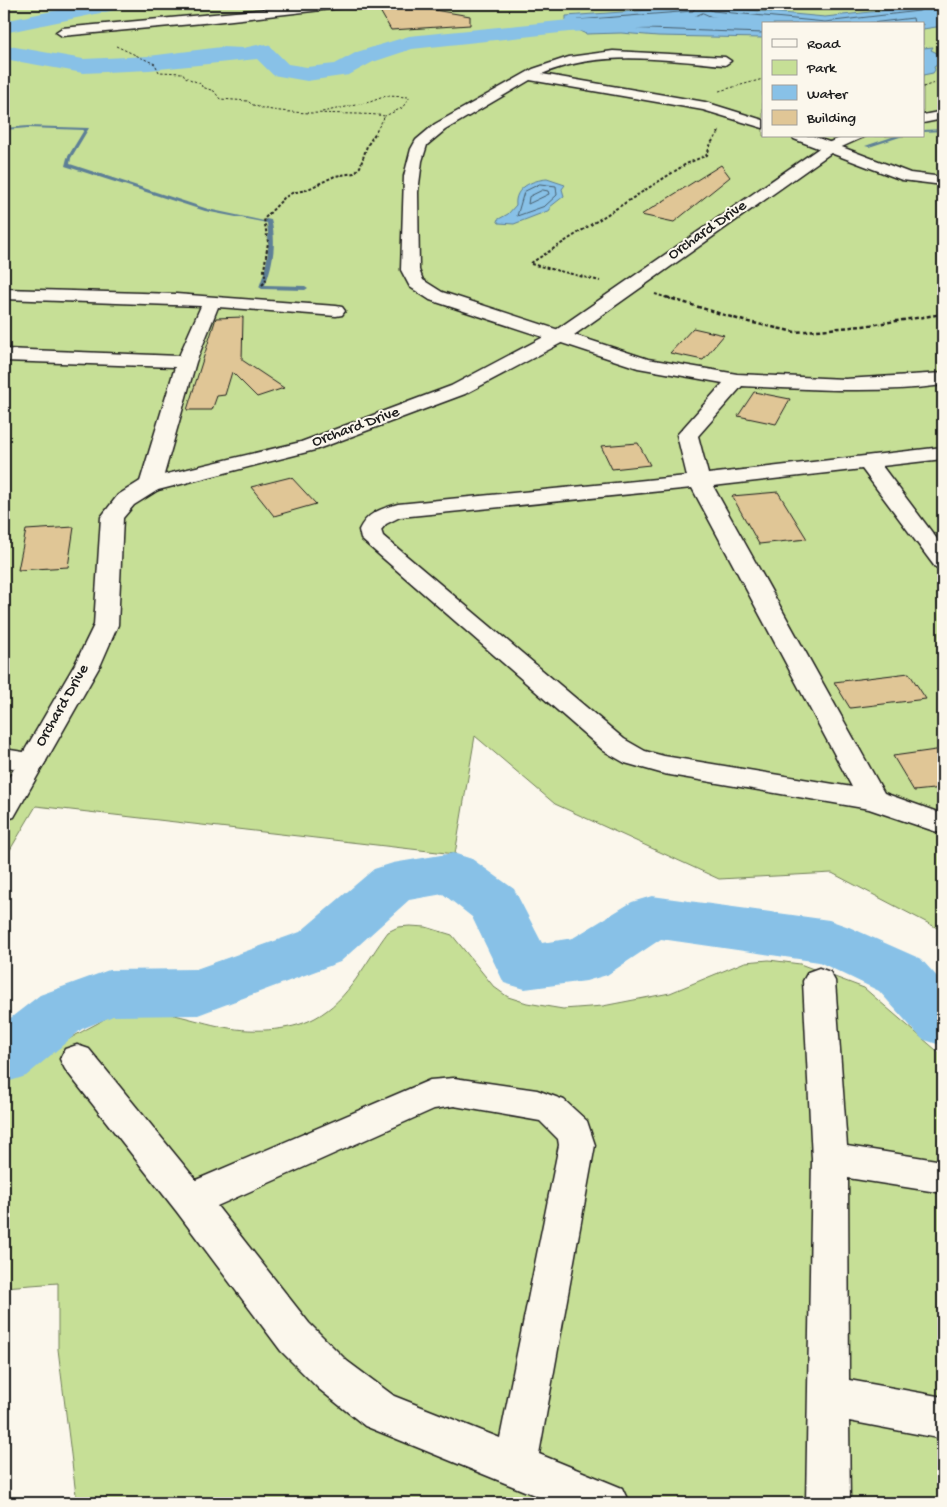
<svg xmlns="http://www.w3.org/2000/svg" width="947" height="1507" viewBox="0 0 947 1507" font-family="'Gochi Hand',sans-serif">
  <rect width="100%" height="100%" fill="#fbf7ec"/>
  <filter id="ink" filterUnits="userSpaceOnUse"><feTurbulence type="fractalNoise" baseFrequency=".02" numOctaves="2"/><feDisplacementMap in="SourceGraphic" scale="10" xChannelSelector="R" yChannelSelector="G"/><feConvolveMatrix kernelMatrix="1 2 1 2 8 2 1 2 1" color-interpolation-filters="sRGB"/></filter>
  <g filter="url(#ink)">
    <!-- green -->
    <g fill="#c6df96" stroke="#717e59" fill-rule="evenodd">
      <path d="M 4,4 L 943,4 L 943,931 L 832,873 L 719,879 L 555,804 L 475,736 L 455,854 L 36,806 L 4,860 ZM 763,24 L 923,24 L 923,136 L 763,136 Z"/>
      <path d="M 410,926 L 426,927 L 452,935 L 494,987 L 508,997 L 527,1003 L 563,1009 L 603,1006 L 670,993 L 745,962 L 769,960 L 800,964 L 864,988 L 943,1056 L 943,1503 L 77,1503 L 58,1349 L 58,1283 L 4,1287 L 4,1086 C 32,1061 65,1040 98,1023 C 104,1019 112,1014 118,1013 C 153,1005 186,1019 219,1026 C 248,1033 289,1032 315,1018 C 349,1000 366,961 388,932 L 398,927 Z"/>
    </g>
    <!-- water -->
    <g fill="#88c1e7" stroke="#5d7f96">
      <polygon points="943,4 943,26 923,29 923,24 763,24 763,38 658,36 621,33 586,34 569,26 566,22 566,16 706,6 825,17"/>
      <polygon points="933,47 931,50 943,56 943,61 934,67 935,70 933,73 923,75 923,48"/>
      <path d="M 547,179 L 565,185 L 562,189 L 564,196 L 550,207 L 550,210 L 514,224 L 499,223 L 497,220 L 508,214 L 516,205 C 514,188 532,180 547,179 Z"/>
    </g>
    <g fill="none" stroke-linecap="round" stroke-linejoin="round">
      <!-- shore -->
      <g stroke="#475e6d" stroke-width="1">
        <polyline points="698,4 693,11 577,20 574,23 587,29 621,28 763,33"/>
        <polyline points="708,4 709,9 713,11 825,22 919,11 923,9 924,4"/>
        <polygon points="703,13 712,17 751,21 753,24 750,26 651,23 653,19 693,17"/>
        <polyline points="863,24 913,18 914,24"/>
        <polygon points="540,184 556,186 557,195 545,206 517,216 524,192"/>
        <polygon points="543,190 548,191 549,194 528,204 529,197"/>
      </g>
      <!-- stream -->
      <g fill="#5d7f96" fill-rule="evenodd">
        <path d="M 28,126 L 89,128 L 71,158 L 70,164 L 208,209 L 264,221 L 266,219 L 271,220 C 277,241 273,265 265,285 L 305,286 L 308,288 L 305,290 L 262,289 L 259,287 C 268,265 270,245 267,223 L 205,211 L 65,166 L 67,158 L 84,130 L 28,128 L 4,130 L 4,128 Z"/>
        <polygon points="943,129 943,131 923,132 923,130"/>
        <polygon points="895,136 903,136 869,147 865,146"/>
      </g>
      <!-- river -->
      <g fill="#88c1e7" fill-rule="evenodd">
        <polygon points="86,4 125,4 122,8 115,10 4,33 4,21"/>
        <polygon points="687,15 763,19 771,20 773,24 763,24 763,31 687,27 569,32 412,49 373,62 349,75 307,81 273,75 257,59 149,70 83,73 4,59 4,45 83,59 149,56 221,47 243,48 262,44 270,46 288,64 307,67 335,64 357,52 409,36 569,20"/>
        <polygon points="453,853 472,859 514,889 542,943 573,938 632,902 652,896 829,920 849,927 921,959 943,983 943,1046 922,1039 879,991 819,962 661,939 607,975 586,981 525,989 504,983 472,917 443,894 409,900 340,962 198,1015 113,1016 82,1029 26,1076 4,1083 4,1023 40,995 109,970 196,969 300,932 374,869 393,863"/>
      </g>
    </g>
    <!-- building -->
    <g fill="#e0c696" stroke="#1c1c1c">
      <polygon points="376,4 398,4 470,16 470,25 391,30"/>
      <polygon points="721,165 730,177 674,222 641,215"/>
      <polygon points="243,317 242,360 284,388 257,397 232,372 225,395 217,396 212,410 187,410 216,318"/>
      <polygon points="693,328 724,335 703,360 670,353"/>
      <polygon points="754,392 790,399 776,424 738,416"/>
      <polygon points="638,443 650,465 612,469 601,446"/>
      <polygon points="291,477 316,504 274,516 251,487"/>
      <polygon points="778,492 807,539 759,544 732,496"/>
      <polygon points="74,527 68,567 18,570 26,530"/>
      <polygon points="909,673 926,699 850,708 834,682"/>
      <polygon points="943,749 943,788 914,791 893,756"/>
    </g>
    <g fill="none" stroke-linecap="round" stroke-linejoin="round">
      <!-- street casing -->
      <g stroke="#1c1c1c" stroke-width="3">
        <g id="street">
          <polygon points="320,4 354,4 348,7 214,22 62,36 56,32 62,28"/>
          <path d="M 613,51 L 725,57 L 731,61 L 725,65 C 664,60 600,49 542,74 L 705,102 L 763,120 L 763,128 L 703,110 L 530,80 L 445,130 L 427,145 L 422,161 L 418,192 L 419,270 L 423,280 L 442,292 L 648,359 L 737,374 L 845,379 L 943,373 L 943,385 C 876,394 809,389 742,386 L 698,436 L 708,474 L 943,447 L 943,459 L 882,466 L 943,547 L 943,569 L 935,567 L 862,469 L 713,486 L 884,793 L 943,814 L 943,834 L 869,809 L 664,774 L 625,763 L 604,751 L 361,539 L 359,530 C 367,513 380,509 398,504 L 687,476 L 677,435 L 723,383 L 638,368 L 430,300 L 410,287 L 401,270 L 404,176 L 411,149 L 416,140 L 435,124 L 533,69 L 569,57 ZM 692,488 L 852,787 L 664,756 L 645,751 L 624,739 L 383,536 L 381,530 L 386,524 L 400,517 Z"/>
          <polygon points="792,136 813,136 910,173 943,177 943,185 902,180 794,139"/>
          <polygon points="4,289 176,294 336,306 342,307 345,311 342,315 336,316 218,307 196,362 161,485 158,490 150,492 142,490 139,485 175,367 4,361 4,349 179,356 201,306 4,299"/>
          <polygon points="4,749 42,755 46,761 42,767 32,770 4,767"/>
          <polygon points="819,968 830,972 835,981 847,1146 943,1161 943,1193 848,1178 849,1380 943,1397 943,1439 849,1421 850,1503 806,1503 812,1159 803,981 808,972"/>
          <path d="M 77,1045 L 89,1049 L 196,1180 L 430,1080 L 454,1078 L 537,1090 L 564,1100 L 587,1121 L 595,1145 L 539,1454 L 622,1488 L 629,1503 L 554,1503 L 365,1426 L 319,1389 L 281,1351 L 177,1212 L 65,1069 L 60,1059 L 65,1049 ZM 454,1106 L 540,1121 L 558,1139 L 559,1145 L 500,1438 L 394,1396 L 347,1361 L 309,1323 L 217,1206 L 434,1109 Z"/>
        </g>
      </g>
      <!-- secondary casing -->
      <g stroke="#1c1c1c" stroke-width="3">
        <g id="secondary">
          <polygon points="943,111 943,119 923,123 923,115"/>
          <polygon points="845,136 866,136 835,150 567,340 465,394 315,450 158,490 134,505 123,518 118,625 101,664 18,810 14,817 4,820 4,786 75,664 94,625 101,517 118,495 142,480 301,442 451,386 553,332 825,144"/>
        </g>
      </g>
      <!-- path-far2 -->
      <g stroke="#1c1c1c" stroke-width="1" stroke-dasharray="2.5 2" stroke-linecap="butt">
        <path d="M 116,46 L 155,64 L 159,72 L 183,73 L 185,77 L 201,84 L 202,87 L 214,91 L 220,99 L 248,101 C 261,118 359,111 385,116 L 375,133"/>
        <polyline points="923,87 943,80"/>
        <polyline points="719,91 763,79"/>
        <polyline points="322,112 370,102 386,96 410,97 402,108 385,116"/>
        <polyline points="718,133 720,130"/>
      </g>
      <!-- path-far1 -->
      <g stroke="#1c1c1c" stroke-width="2" stroke-dasharray="3 2" stroke-linecap="butt">
        <polyline points="531,263 686,164 707,155 711,143 719,132"/>
        <polyline points="531,264 600,281"/>
        <polyline points="262,285 266,281 264,270 268,242 264,219 284,198 292,193 306,190 335,176 354,173 360,167 367,146 376,132"/>
        <polyline points="655,294 671,299"/>
      </g>
      <!-- path -->
      <polyline stroke="#1c1c1c" stroke-width="2.5" stroke-dasharray="4 2.5" stroke-linecap="butt" points="666,297 744,321 795,332 863,326 943,314"/>
      <!-- street -->
      <use href="#street" fill="#fbf7ec" fill-rule="evenodd"/>
      <!-- secondary -->
      <use href="#secondary" fill="#fbf7ec" fill-rule="evenodd"/>
    </g>
  </g>
  <g text-anchor="middle" dominant-baseline="central" stroke-width="4" stroke-linejoin="round" paint-order="stroke">
    <!-- far-street labels -->
    <g font-size="16" fill="#1c1c1c" stroke="#fbf7ec">
      <text transform="translate(708 231) rotate(-35)">Orchard Drive</text>
      <text transform="translate(356 428) rotate(-20)">Orchard Drive</text>
      <text transform="translate(63 706) rotate(-60)">Orchard Drive</text>
    </g>
  </g>
  <!-- margin -->
  <rect width="947" height="1507" fill="none" stroke="#fbf7ec" stroke-width="20"/>
  <rect x="10" y="10" width="927" height="1487" fill="none" stroke="#1c1c1c" stroke-width="2" filter="url(#ink)"/>
  <!-- legend -->
  <rect x="762" y="22" width="162" height="115" fill="#fbf7ec" stroke="#a29f99"/>
  <rect x="772" y="39" width="25" height="8" fill="#fbf7ec" stroke="#a29f99"/>
  <text x="807" y="48" font-size="15" fill="#1c1c1c">Road</text>
  <rect x="772" y="60" width="25" height="15" fill="#c6df96" stroke="#a29f99"/>
  <text x="807" y="72" font-size="15" fill="#1c1c1c">Park</text>
  <rect x="772" y="85" width="25" height="15" fill="#88c1e7" stroke="#a29f99"/>
  <text x="807" y="98" font-size="15" fill="#1c1c1c">Water</text>
  <rect x="772" y="110" width="25" height="15" fill="#e0c696" stroke="#a29f99"/>
  <text x="807" y="122" font-size="15" fill="#1c1c1c">Building</text>
</svg>
